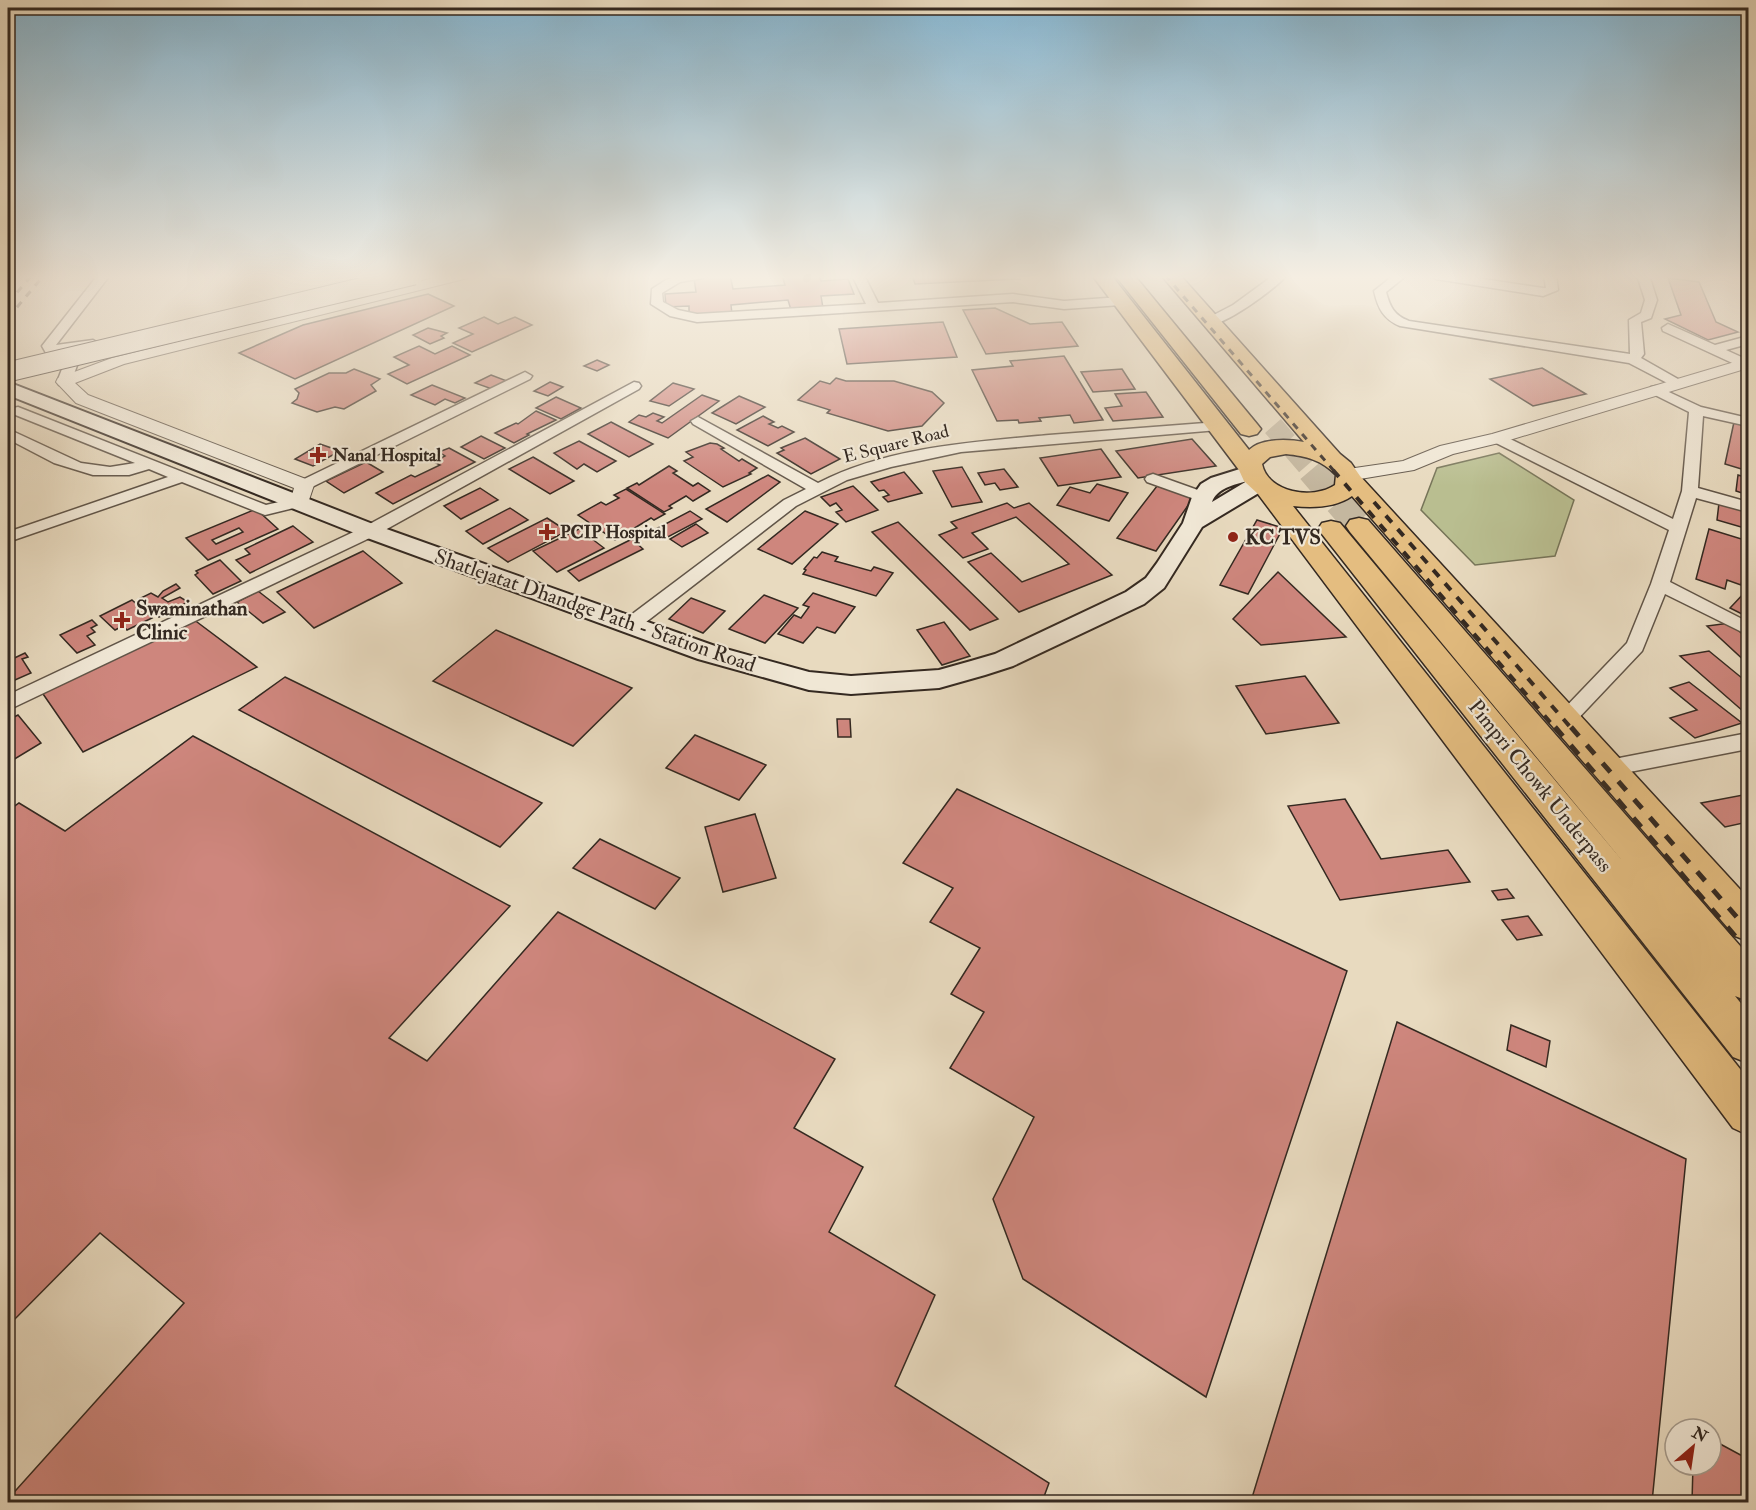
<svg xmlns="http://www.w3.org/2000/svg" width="1756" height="1510" viewBox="0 0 1756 1510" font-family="'IM FELL Double Pica',serif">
  <rect width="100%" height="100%" fill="#e8dabf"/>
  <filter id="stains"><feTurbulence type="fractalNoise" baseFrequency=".00333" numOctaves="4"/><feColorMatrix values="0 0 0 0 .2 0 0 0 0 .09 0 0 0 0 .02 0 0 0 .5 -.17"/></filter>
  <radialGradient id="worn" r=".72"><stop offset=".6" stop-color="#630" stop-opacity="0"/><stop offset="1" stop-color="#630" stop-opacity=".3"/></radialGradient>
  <!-- green -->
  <polygon fill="#b9be90" stroke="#767458" stroke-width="1.5" points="1499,453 1574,500 1555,556 1475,565 1421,510 1437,468"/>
  <!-- building -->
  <g fill="#ce867d" stroke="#342921" stroke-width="1.5" fill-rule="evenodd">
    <polygon points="730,275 733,289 785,285 782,275 819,275 821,281 848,279 854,294 821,296 823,308 791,310 788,300 731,305 732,314 689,316 689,306 666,307 665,294 696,292 694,278"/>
    <polygon points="912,275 1018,275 1020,279 915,284"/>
    <polygon points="1668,278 1699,282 1716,322 1738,332 1708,340 1665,319 1681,315"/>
    <polygon points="428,294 454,306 295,379 239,353 303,325"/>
    <polygon points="995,308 1030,324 1062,322 1078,346 986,354 963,310"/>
    <polygon points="484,317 498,324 515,317 532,325 472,352 453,343 473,334 459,328"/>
    <polygon points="943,322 957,357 847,364 839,329"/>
    <polygon points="428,328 447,333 441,336 444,338 430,344 413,335"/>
    <polygon points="419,346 435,354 452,346 470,355 407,384 388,374 409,365 394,357"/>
    <polygon points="1064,356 1103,420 1074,423 1070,415 1039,418 1041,421 1019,423 1018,420 997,421 972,370 1013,366 1010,361"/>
    <polygon points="597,360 609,365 597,371 584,366"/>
    <polygon points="1542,368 1586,394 1533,406 1490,379"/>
    <polygon points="354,369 380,379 371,385 376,391 344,409 335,407 317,412 292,403 297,399 299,393 295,389 329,373 346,373"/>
    <polygon points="1122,369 1135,389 1093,392 1081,372"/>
    <polygon points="491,375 507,381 492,389 475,383"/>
    <polygon points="836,378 846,381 894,381 932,392 944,403 922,426 888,431 827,413 830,410 798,400 820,381 830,384"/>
    <polygon points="550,382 563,387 548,396 534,391"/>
    <polygon points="673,383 694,389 669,406 650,401"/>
    <polygon points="432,385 465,398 455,403 445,399 435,405 411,395"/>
    <polygon points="1146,392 1163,417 1113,421 1105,408 1122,406 1115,394"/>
    <polygon points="702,395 719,401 668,438 629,422 639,415 646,417 653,413 664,417 657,421 662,423"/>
    <polygon points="739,396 765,407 736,424 712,413"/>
    <polygon points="556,397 581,408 561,419 536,408"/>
    <polygon points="536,411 556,420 527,434 529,435 514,443 495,433 516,423 518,424"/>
    <polygon points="763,416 774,422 769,424 778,428 782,426 794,432 768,446 737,430"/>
    <polygon points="611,422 653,444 629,457 588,434"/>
    <polygon points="1734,422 1748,425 1748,471 1725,464"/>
    <polygon points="481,436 505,448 484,459 461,447"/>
    <polygon points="805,438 840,459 811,474 777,453 784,450 781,448"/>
    <polygon points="1192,439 1216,466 1138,478 1116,451"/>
    <polygon points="579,441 616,461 597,472 584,464 577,469 554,453"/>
    <polygon points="710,443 717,444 724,448 721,449 739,461 742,459 757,468 749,473 751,474 723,487 684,461 693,457 686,452"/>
    <polygon points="320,444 340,451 313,466 295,459"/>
    <polygon points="449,448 475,462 393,504 376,493 411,475 415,477 440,465 434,462 445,456 439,452"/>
    <polygon points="1101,449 1121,477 1058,486 1040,458"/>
    <polygon points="533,457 574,481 550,494 509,469"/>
    <polygon points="366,462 383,472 344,493 326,481"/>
    <polygon points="669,466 677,471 673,473 693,486 698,483 710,491 693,501 686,496 669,506 672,508 664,512 627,488 637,483 639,485"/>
    <polygon points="962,467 982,502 952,507 933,471"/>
    <polygon points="1004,469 1018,487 1000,490 995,483 985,485 978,473"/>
    <polygon points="904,472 922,493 888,502 883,497 889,495 884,490 879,491 871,482"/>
    <polygon points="768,475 780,482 727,522 706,509"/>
    <polygon points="1738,475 1748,478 1748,495 1736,491"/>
    <polygon points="1097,484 1128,493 1109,521 1057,505 1070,487 1090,493"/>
    <polygon points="853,486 878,510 846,522 836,512 842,510 836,503 830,506 821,497"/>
    <polygon points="1157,486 1194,497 1156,551 1117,538"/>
    <polygon points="480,488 498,500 461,519 444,506"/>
    <polygon points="626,489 665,514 654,520 651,518 615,540 578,515 601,502 606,505 619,498 614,495"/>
    <polygon points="1007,503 1014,508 1029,503 1112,575 1019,612 968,562 991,553 1022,582 1069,564 1016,517 972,533 988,549 963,558 939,535 957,528 951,522"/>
    <polygon points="1719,503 1748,512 1748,529 1717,520"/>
    <polygon points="510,508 528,520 483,544 466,531"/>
    <path d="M 256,509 L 278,529 L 208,560 L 186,538 ZM 239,528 L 243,532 L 216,544 L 212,540 Z"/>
    <polygon points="690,511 702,519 664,539 652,531"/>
    <polygon points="805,511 838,524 792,564 758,549"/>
    <polygon points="547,518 567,531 508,562 488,548"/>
    <polygon points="1257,520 1283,528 1248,594 1220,585"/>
    <polygon points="898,522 998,619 970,630 872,532"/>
    <polygon points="696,524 708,533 682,547 670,539"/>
    <polygon points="293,526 313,542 250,573 236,560 250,554 245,549"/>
    <polygon points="579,529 604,548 557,572 533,551"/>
    <polygon points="1709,529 1748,541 1748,578 1743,576 1741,585 1727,580 1725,589 1696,579"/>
    <polygon points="632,539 643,549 579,581 568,571"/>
    <polygon points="363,551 402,583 314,628 277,592"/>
    <polygon points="822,552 838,557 835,561 871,571 874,567 893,573 876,596 803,574 806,570 804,569 814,557 817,558"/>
    <polygon points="220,560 241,581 213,594 195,575 198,573 196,571"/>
    <polygon points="1278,572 1346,637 1261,645 1233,619"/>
    <polygon points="176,584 180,588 162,598 168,602 180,597 188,602 159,617 139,599 151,593 158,597 163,591"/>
    <polygon points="1748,589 1748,617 1730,608"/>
    <polygon points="258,591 285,612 263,623 237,602"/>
    <polygon points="813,593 855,607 835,633 817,627 803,643 778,634 794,615 801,618 809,607 803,605"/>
    <polygon points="764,595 798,608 765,643 729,629"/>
    <polygon points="691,598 725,611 703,633 669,619"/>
    <polygon points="132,600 152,618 127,630 123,626 115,630 100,616"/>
    <polygon points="193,619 257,667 83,752 41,691"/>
    <polygon points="92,620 97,625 91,628 95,632 87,636 95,645 77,653 60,635"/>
    <polygon points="944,622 970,656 942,665 917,630"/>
    <polygon points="1730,623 1748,639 1748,664 1707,626"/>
    <polygon points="496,630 632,688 573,746 433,681"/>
    <polygon points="1709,651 1748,683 1748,711 1744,712 1680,656"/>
    <polygon points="25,653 28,657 22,659 31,673 8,683 8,661"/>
    <polygon points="1305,676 1339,723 1266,734 1236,686"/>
    <polygon points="285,677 542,803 500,847 239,710"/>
    <polygon points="1689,682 1742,723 1695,738 1670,718 1697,710 1670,688"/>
    <polygon points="18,715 41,743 8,763 8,720"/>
    <polygon points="837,719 850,719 851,737 838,737"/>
    <polygon points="695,735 766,765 739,800 666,768"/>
    <polygon points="193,736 510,906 389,1038 427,1061 558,912 835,1059 794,1128 863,1167 829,1232 935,1295 895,1386 1049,1483 1042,1502 8,1502 8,1499 184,1303 100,1233 8,1326 8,811 19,803 65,831"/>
    <polygon points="957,789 1347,971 1206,1397 1023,1279 993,1199 1034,1117 950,1068 984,1012 951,994 980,948 930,922 953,888 903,863"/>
    <polygon points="1743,795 1748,800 1748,822 1725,827 1701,803"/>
    <polygon points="1345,799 1381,859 1448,850 1470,882 1340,900 1288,806"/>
    <polygon points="755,814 776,878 723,892 705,827"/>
    <polygon points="600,839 680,878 655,909 573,868"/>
    <polygon points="1507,889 1514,898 1498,900 1492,891"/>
    <polygon points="1528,916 1542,935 1517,940 1502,920"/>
    <polygon points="1397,1022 1686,1159 1652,1502 1251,1501"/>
    <polygon points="1511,1025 1550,1041 1546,1067 1507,1050"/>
    <polygon points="1711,1439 1748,1459 1748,1502 1692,1502 1693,1465 1711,1465"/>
  </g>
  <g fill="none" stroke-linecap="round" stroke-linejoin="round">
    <!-- trunk-tunnel-far1 -->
    <polyline stroke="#c4b79f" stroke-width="21" stroke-dasharray="21 10" stroke-linecap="butt" points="1273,426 1312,471"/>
    <!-- trunk-tunnel -->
    <polyline stroke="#c4b79f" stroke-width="28" stroke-dasharray="28 14" stroke-linecap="butt" points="1311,470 1359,526"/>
    <!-- minor casing -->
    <g stroke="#615548" stroke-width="3">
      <g id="minor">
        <polygon points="98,275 110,275 56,345 93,340 100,344 98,347 83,349 71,382 69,385 59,385 57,382 69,351 46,353 42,346"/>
        <polygon points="680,275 705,275 703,278 680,282 662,293 663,302 678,310 697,314 866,304 852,275 864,275 878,303 1013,294 1064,301 1121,297 1127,301 1121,305 1064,309 1013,302 697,322 670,316 651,304 652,289 666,280"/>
        <path d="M 1274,275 L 1287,275 C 1276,288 1223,328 1206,325 L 1205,322 L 1206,319 L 1233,305 Z"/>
        <path d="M 1394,275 L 1407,275 L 1386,292 C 1390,307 1394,315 1409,321 L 1630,354 L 1629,320 L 1641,313 L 1645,300 L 1637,275 L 1649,275 L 1657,300 L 1651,318 L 1641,322 L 1644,354 L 1641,358 L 1685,383 L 1683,386 L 1673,386 L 1629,363 L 1400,326 C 1383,319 1378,308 1374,291 Z"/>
        <polygon points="1430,275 1457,275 1543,288 1546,288 1544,275 1556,275 1558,290 1543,296 1436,279"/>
        <polygon points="1668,324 1715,345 1748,336 1748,344 1726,350 1748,360 1748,367 1741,367 1663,331 1662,328"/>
        <polygon points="525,372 532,376 530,379 310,488 298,488 296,485 298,482"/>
        <polygon points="634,382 639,383 641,386 639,389 376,535 8,710 8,695 364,527"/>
        <polygon points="1656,386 1701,407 1748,418 1748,426 1703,416 1698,488 1748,502 1748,512 1696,498 1670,582 1748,622 1748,635 1665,594 1642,651 1572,725 1565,727 1558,725 1555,720 1558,715 1627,643 1651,584 1669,530 1492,441 1490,438 1497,434 1502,435 1673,519 1682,491 1689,412 1651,393 1649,390 1651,387"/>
        <polygon points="18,407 266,505 300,497 308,502 306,505 265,515 182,482 8,542 8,532 168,477 149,469 129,475 93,475 54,463 8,439 8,429 81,463 110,467 135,463 13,414 11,411 13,408"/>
        <path d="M 698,417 L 818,483 C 888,447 972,442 1049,435 C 1106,431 1162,426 1218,422 L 1225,426 L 1218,430 L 961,452 L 891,467 L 847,480 L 796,506 L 637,629 L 630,631 L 623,629 L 621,625 L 623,621 L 784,500 L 806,489 L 693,424 L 691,421 Z"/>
        <polygon points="1153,474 1209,494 1211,497 1203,502 1147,482 1145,479 1147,476"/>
        <polygon points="1748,733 1748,749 1609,776 1601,774 1598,768 1601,762 1609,760"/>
      </g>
    </g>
    <!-- tertiary casing -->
    <g stroke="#615548" stroke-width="2">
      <g id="tertiary">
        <polygon points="446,275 470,275 468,278 124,364 75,383 88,395 311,481 314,485 307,506 293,506 290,502 294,488 76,403 56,382 58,378 112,358"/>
        <polygon points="1748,358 1748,368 1503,442 1453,454 1414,470 1348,481 1341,479 1338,475 1341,471 1348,469 1403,461 1440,446 1492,434"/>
      </g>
    </g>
    <!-- secondary casing -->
    <g stroke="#342921" stroke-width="4">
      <path id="secondary" d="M 8,382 L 378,526 L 715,646 L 809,672 L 851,676 L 939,670 L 971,661 L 995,654 L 1126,592 L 1146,578 L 1157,563 L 1183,523 L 1192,497 L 1201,484 L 1211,478 L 1243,468 L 1251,467 L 1259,468 L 1262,473 L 1259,477 L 1267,478 L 1270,483 L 1267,488 L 1202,527 L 1164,588 L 1144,604 L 1013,666 L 985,675 L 939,688 L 851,694 L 809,690 L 698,659 L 362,536 L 8,395 ZM 1247,481 L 1212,502 C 1217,488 1234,485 1247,481 Z"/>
    </g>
    <!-- primary casing -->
    <g stroke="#342921" stroke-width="3">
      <path id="primary" d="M 1092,275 L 1111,275 L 1249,450 C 1261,438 1288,439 1304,442 L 1161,275 L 1180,275 L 1340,454 L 1351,463 L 1360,476 L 1748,898 L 1748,941 L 1735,936 L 1352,496 C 1335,508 1312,508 1293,506 L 1748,1079 L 1748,1135 L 1733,1128 L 1258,494 L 1244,481 L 1239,470 ZM 1286,454 C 1306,456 1322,460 1336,475 L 1335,485 C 1313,500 1268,493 1262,464 L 1270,457 Z"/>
    </g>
    <!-- trunk casing -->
    <g stroke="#342921" stroke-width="3">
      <g id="trunk">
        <polygon points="1115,275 1134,275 1257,424 1261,429 1257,434 1249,436 1241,434"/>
        <polygon points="1359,518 1368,520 1748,955 1748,1001 1735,996 1748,1012 1748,1063 1733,1057 1318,529 1322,523 1331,521 1340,523 1625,864 1350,532 1346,526 1350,520"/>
      </g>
    </g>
    <!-- minor -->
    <use href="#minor" fill="#f0e7d5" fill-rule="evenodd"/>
    <!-- tertiary -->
    <use href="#tertiary" fill="#f0e7d5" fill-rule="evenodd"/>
    <!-- secondary -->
    <use href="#secondary" fill="#f0e7d5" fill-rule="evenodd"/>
    <!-- primary -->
    <use href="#primary" fill="#e4bd80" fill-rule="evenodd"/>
    <!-- trunk -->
    <use href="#trunk" fill="#e4bd80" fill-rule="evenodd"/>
    <!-- rail-far2 -->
    <g stroke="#342921" stroke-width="3" stroke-dasharray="7 7" stroke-linecap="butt">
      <polyline points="1165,275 1334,471"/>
      <polyline points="8,303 32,275"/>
      <polyline points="8,318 44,275"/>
    </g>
    <!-- rail-far1 -->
    <g stroke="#342921" stroke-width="4" stroke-dasharray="9 9" stroke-linecap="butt">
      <polyline points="1333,470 1556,729"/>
      <polyline points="1374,502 1572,729"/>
    </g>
    <!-- rail -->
    <g stroke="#342921" stroke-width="5" stroke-dasharray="12 12" stroke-linecap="butt">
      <polyline points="1555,727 1748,951"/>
      <polyline points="1571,727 1748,930"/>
    </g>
    <!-- secondary-bridge casing -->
    <g stroke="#342921" stroke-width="21" stroke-linecap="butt">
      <polyline id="secondary-bridge" points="8,372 414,275"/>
    </g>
    <!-- secondary-bridge -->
    <use href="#secondary-bridge" stroke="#f0e7d5" stroke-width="19"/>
  </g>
  <!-- sky -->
  <linearGradient id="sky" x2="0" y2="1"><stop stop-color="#87b7d2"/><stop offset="0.57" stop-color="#f5eee2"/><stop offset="1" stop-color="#f5eee2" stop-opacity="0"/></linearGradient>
  <rect width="1756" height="486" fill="url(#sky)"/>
  <!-- markers -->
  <g fill="#8f2418" stroke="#f0e7d5" stroke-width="2">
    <path d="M315 446h6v6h6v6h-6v6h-6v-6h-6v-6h6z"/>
    <path d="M544 523h6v6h6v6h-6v6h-6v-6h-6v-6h6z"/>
    <circle cx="1233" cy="537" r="6"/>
    <path d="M119 611h6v6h6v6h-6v6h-6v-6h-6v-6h6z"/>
  </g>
  <g text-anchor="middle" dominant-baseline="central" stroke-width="4.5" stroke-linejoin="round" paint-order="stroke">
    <!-- far-street labels -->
    <g font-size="18" fill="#342921" stroke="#f0e7d5">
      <text transform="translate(896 444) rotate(-14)">E Square Road</text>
    </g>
    <!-- far-poi labels -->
    <g font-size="18" font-weight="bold" fill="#342921" stroke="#f0e7d5" text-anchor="start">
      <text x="332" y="455">Nanal Hospital</text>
      <text x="560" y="532">PCIP Hospital</text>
    </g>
    <!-- poi labels -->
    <g font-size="21" font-weight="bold" fill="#342921" stroke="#f0e7d5" text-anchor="start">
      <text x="1245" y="537">KC TVS</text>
      <text x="136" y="608">Swaminathan<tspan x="136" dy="24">Clinic</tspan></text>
    </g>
    <!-- street labels -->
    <g font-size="21" fill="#342921" stroke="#f0e7d5">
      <text transform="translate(595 611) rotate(19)">Shatlejatat Dhandge Path - Station Road</text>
      <text transform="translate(1540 786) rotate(51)">Pimpri Chowk Underpass</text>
    </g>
  </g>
  <!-- margin -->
  <rect width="1756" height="1510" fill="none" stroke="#e8dabf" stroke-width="30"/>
  <rect x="9" y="9" width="1738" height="1492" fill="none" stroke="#342921" stroke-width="3"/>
  <rect x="15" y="15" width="1726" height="1480" fill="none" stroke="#342921" stroke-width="1.5"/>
  <!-- north arrow -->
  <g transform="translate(1693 1447) rotate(29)"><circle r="28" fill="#f0e7d5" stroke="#a59b8d" stroke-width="1.5"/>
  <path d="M0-4.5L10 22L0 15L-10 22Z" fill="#8f2418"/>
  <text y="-9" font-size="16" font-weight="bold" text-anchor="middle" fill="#342921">N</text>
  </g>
  <rect width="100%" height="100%" filter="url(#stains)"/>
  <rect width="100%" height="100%" fill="url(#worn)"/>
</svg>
